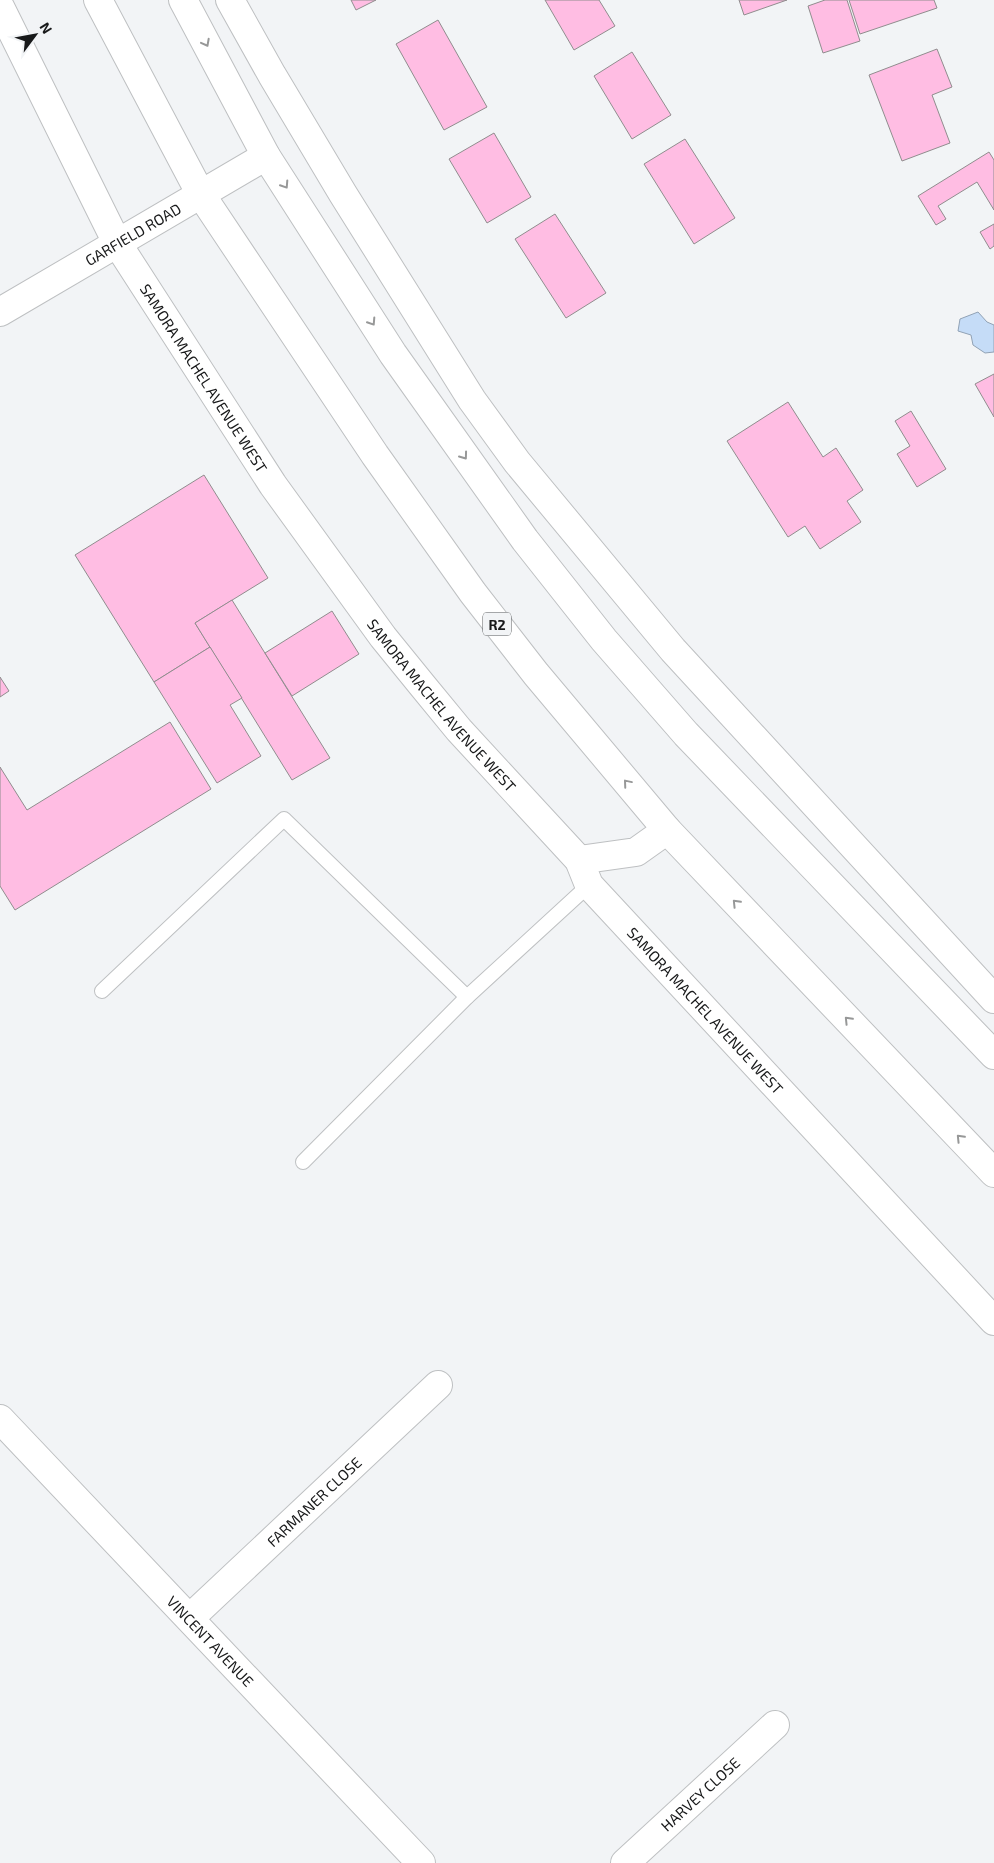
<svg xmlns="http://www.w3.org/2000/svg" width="994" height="1863" viewBox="0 0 994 1863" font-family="'Exo 2',sans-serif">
  <rect width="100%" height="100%" fill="#f2f4f6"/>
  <!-- water -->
  <polygon fill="#c5dcf7" stroke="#91a2b5" points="978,312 987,322 994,325 994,352 985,353 973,345 971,335 958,331 960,319"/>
  <!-- building -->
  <g fill="#ffbde3" stroke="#908d8e">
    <polygon points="351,0 376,0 356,10"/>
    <polygon points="545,0 599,0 615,26 574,50"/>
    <polygon points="739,0 787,0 744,15"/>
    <polygon points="825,0 847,0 860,41 823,53 808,6"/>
    <polygon points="849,0 934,0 937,8 860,34"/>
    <polygon points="438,20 487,107 444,130 396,44"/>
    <polygon points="937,49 952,87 932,95 950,143 902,161 869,75"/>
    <polygon points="632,52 671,115 632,139 594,76"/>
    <polygon points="494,133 531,197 487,223 449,159"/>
    <polygon points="685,139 735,218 694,244 644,164"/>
    <polygon points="989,152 994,160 994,210 977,182 938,206 946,219 936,225 918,196"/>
    <polygon points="555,214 606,293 566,318 515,239"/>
    <polygon points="994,224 994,246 990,249 980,232"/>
    <polygon points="994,374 994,417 975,384"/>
    <polygon points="788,402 823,457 836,448 863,490 847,501 861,522 820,549 805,526 788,537 727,441"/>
    <polygon points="911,411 946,469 917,487 897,454 910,446 895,421"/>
    <polygon points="204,475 268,578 195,623 210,647 154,682 75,555"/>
    <polygon points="232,600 330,758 292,780 195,623"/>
    <polygon points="332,611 359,654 292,696 265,653"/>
    <polygon points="210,647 242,698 230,705 261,756 217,783 154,682"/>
    <polygon points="0,677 9,691 0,697"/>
    <polygon points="170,722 211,789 15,910 0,886 0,767 27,810"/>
  </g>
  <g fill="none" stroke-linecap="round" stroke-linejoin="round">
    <!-- lane casing -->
    <g stroke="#bec0c2" stroke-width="16">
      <g id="lane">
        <polyline points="102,991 284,819 467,997"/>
        <polyline points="303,1162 467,997 589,885"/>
      </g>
    </g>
    <!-- street casing -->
    <g stroke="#bec0c2" stroke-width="30">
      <g id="street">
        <polyline points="230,0 272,75 343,194 472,400 517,462 673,650 994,999"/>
        <path id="s1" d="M 0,7 L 117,243 L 273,485 L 383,637 L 422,685 L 459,730 L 579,860 L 589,885 L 994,1321"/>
        <path id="s2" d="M 0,312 L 266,156"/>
        <polyline points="579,860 636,852 667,830"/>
        <path id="s3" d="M 0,1419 L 421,1863"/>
        <path id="s4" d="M 190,1618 L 438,1385"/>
        <path id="s5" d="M 625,1863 L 775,1725"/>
      </g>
    </g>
    <!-- highway casing -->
    <g stroke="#bec0c2" stroke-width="30">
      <g id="highway">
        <polyline points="98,0 200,193 375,455 473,593 536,674 667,830 994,1173"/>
        <polyline points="183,0 266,156 393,354 525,540 604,640 686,734 994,1055"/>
      </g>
    </g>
    <!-- lane -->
    <use href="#lane" stroke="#fff" stroke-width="14"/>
    <!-- street -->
    <use href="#street" stroke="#fff" stroke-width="28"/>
    <!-- highway -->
    <use href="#highway" stroke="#fff" stroke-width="28"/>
  </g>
  <!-- one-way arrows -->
  <defs><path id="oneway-chevron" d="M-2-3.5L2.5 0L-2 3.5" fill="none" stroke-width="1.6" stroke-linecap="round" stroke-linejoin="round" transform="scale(1.25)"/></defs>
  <g stroke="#979898">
    <use href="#oneway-chevron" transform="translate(206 43) rotate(62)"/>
    <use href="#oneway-chevron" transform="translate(285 185) rotate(57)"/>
    <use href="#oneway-chevron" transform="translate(372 322) rotate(57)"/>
    <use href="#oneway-chevron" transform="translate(464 456) rotate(54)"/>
    <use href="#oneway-chevron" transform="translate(627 783) rotate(-130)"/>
    <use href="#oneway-chevron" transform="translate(736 903) rotate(-134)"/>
    <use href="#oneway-chevron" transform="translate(848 1020) rotate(-134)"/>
    <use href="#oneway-chevron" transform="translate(960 1138) rotate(-134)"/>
  </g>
  <g text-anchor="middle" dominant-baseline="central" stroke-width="4.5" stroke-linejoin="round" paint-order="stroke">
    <!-- shield labels -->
    <rect fill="#f2f4f6" stroke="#595b5c" stroke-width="1" x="483" y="612.5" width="28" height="23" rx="4"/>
    <g font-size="14" font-weight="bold" fill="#18191a">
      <text x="497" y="624">R2</text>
    </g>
    <!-- street labels -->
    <g font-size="15" fill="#18191a" stroke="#f2f4f6">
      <text stroke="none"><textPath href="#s2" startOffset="154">GARFIELD ROAD</textPath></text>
      <text stroke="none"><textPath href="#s1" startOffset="424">SAMORA MACHEL AVENUE WEST</textPath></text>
      <text stroke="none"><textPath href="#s1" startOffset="829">SAMORA MACHEL AVENUE WEST</textPath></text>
      <text stroke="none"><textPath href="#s1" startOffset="1234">SAMORA MACHEL AVENUE WEST</textPath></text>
      <text stroke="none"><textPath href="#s4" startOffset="170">FARMANER CLOSE</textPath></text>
      <text stroke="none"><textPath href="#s3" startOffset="306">VINCENT AVENUE</textPath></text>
      <text stroke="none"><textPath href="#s5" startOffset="102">HARVEY CLOSE</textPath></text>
    </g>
  </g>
  <!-- north arrow -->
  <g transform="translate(35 35) rotate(58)" stroke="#f2f4f6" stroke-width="4" paint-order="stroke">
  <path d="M0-4L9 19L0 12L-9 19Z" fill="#18191a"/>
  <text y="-8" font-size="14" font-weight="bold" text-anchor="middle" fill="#18191a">N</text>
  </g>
</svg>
